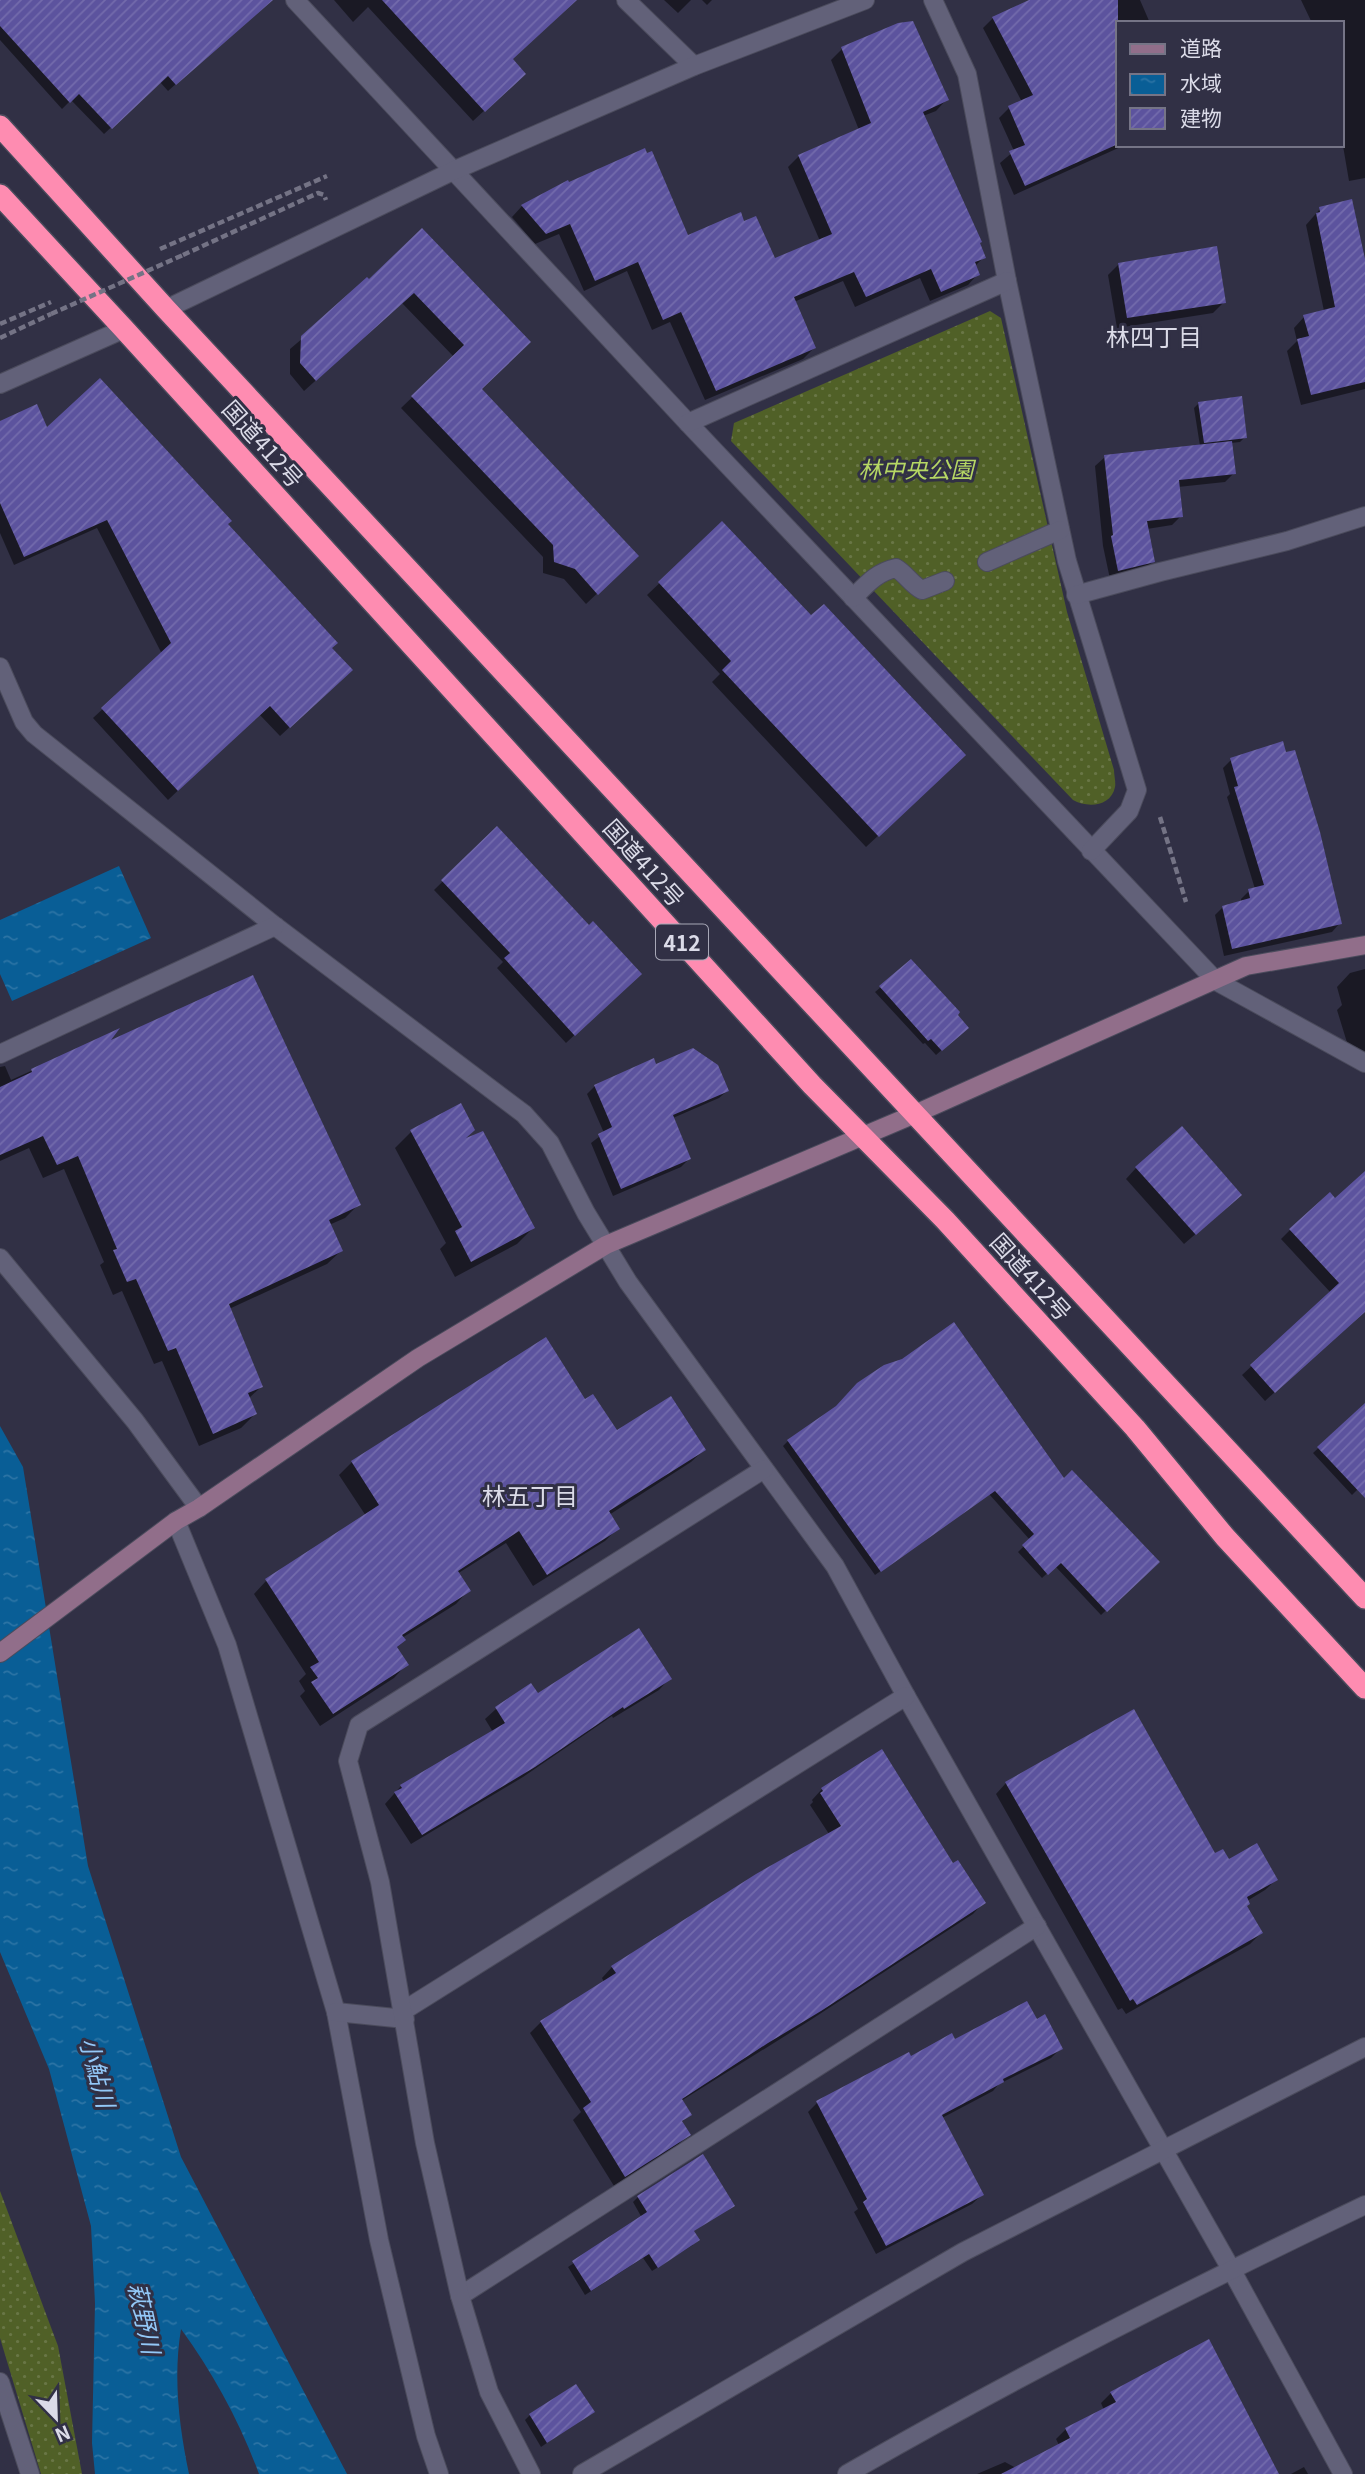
<svg xmlns="http://www.w3.org/2000/svg" width="1365" height="2474" viewBox="0 0 1365 2474" font-family="Georgia,'Noto Sans JP',serif">
  <defs>
    <pattern id="grass-dots" width="8" height="8" patternUnits="userSpaceOnUse" patternTransform="scale(1.75)"><rect width="8" height="8" fill="#506027"/><path d="M2 2h.1M6 6h.1" fill="none" stroke="#697646" stroke-width="1.8" stroke-linecap="round"/></pattern>
    <pattern id="water-ripples" width="26" height="14" patternUnits="userSpaceOnUse" patternTransform="scale(1.75)"><rect width="26" height="14" fill="#095e96"/><path d="M2 4q2-2 4 0t4 0M15 11q2-2 4 0t4 0" fill="none" stroke="#2c74a5"/></pattern>
    <pattern id="building-hatch" width="6" height="6" patternUnits="userSpaceOnUse" patternTransform="scale(1.75)"><rect width="6" height="6" fill="#5c539e"/><path d="M-1 1l2-2M0 6l6-6M5 7l2-2" fill="none" stroke="#736bac"/></pattern>
  </defs>
  <rect width="100%" height="100%" fill="#313045"/>
  <!-- grass -->
  <g fill="url(#grass-dots)">
    <path d="M 990,311 L 1001,318 L 1067,612 L 1114,770 C 1114,775 1116,783 1115,787 C 1111,807 1087,808 1073,800 L 731,441 L 734,423 Z"/>
    <polygon points="0,2191 58,2346 82,2474 41,2474 0,2338"/>
  </g>
  <!-- water -->
  <g fill="url(#water-ripples)">
    <polygon points="119,866 151,938 12,1001 0,974 0,920"/>
    <path d="M 0,1426 L 23,1467 L 88,1866 L 181,2157 L 347,2474 L 259,2474 C 240,2422 213,2373 181,2329 C 173,2377 179,2426 189,2474 L 95,2474 L 92,2443 L 95,2303 L 91,2226 L 49,2069 L 0,1952 Z"/>
  </g>
  <!-- shadow -->
  <g fill="#0007">
    <polygon points="0,0 238,0 244,23 168,91 160,82 104,134 71,100 62,109 0,40"/>
    <polygon points="334,0 566,0 511,59 513,84 473,121 368,7 353,22"/>
    <polygon points="664,0 691,0 678,13"/>
    <polygon points="702,0 712,0 707,5"/>
    <polygon points="1034,0 1140,0 1150,23 1118,23 1118,145 1125,145 1014,195 1000,163 1014,151 999,118 1009,108 1022,102 983,28 993,18"/>
    <polygon points="1301,0 1365,0 1365,178 1349,181 1342,140 1342,23 1312,23"/>
    <polygon points="842,49 946,100 936,111 923,116 984,257 975,266 978,274 968,285 930,301 920,278 855,307 843,281 794,302 814,348 803,359 705,400 670,322 652,330 627,271 584,291 559,234 535,244 512,217 522,206 687,237 744,223 774,260 820,241 788,167 799,156 859,130 831,60"/>
    <polygon points="1320,209 1365,268 1365,389 1301,405 1287,351 1297,341 1294,328 1304,317 1324,311 1306,225"/>
    <polygon points="422,231 529,342 479,390 625,567 586,604 564,579 543,573 543,557 401,408 454,357 402,303 304,391 290,374 290,349 369,282"/>
    <polygon points="1119,264 1224,302 1213,313 1117,328 1108,275"/>
    <polygon points="1199,403 1245,437 1240,442 1231,443 1234,473 1225,482 1178,487 1181,516 1172,525 1147,529 1153,561 1144,570 1110,579 1103,546 1095,466 1105,457 1200,446 1194,408"/>
    <polygon points="0,423 47,430 226,524 341,680 280,736 259,714 168,800 93,718 162,654 97,528 14,565 0,533"/>
    <polygon points="722,524 952,767 866,847 712,682 720,674 647,595"/>
    <polygon points="1231,760 1340,923 1332,932 1224,956 1215,915 1223,907 1241,902 1241,899 1249,891 1255,889 1227,797 1230,794 1223,768"/>
    <polygon points="497,828 631,982 566,1043 497,968 503,962 434,890"/>
    <polygon points="911,962 962,1032 936,1055 925,1043 923,1044 875,992"/>
    <polygon points="1365,969 1365,1054 1359,1055 1357,1047 1349,1049 1337,1010 1342,1005 1337,987 1350,973"/>
    <polygon points="115,1033 106,1045 359,1204 345,1218 329,1225 341,1251 327,1264 229,1309 261,1387 248,1399 255,1414 241,1428 199,1446 162,1361 154,1364 122,1291 113,1295 100,1265 104,1262 64,1169 43,1178 29,1148 0,1161 0,1067 5,1066 11,1080"/>
    <polygon points="655,1067 727,1091 719,1098 673,1118 689,1159 681,1167 613,1196 591,1143 604,1133 587,1094 595,1086"/>
    <polygon points="460,1106 460,1142 533,1228 517,1244 455,1277 440,1249 446,1243 395,1148 411,1132"/>
    <polygon points="1136,1168 1229,1205 1184,1244 1126,1179"/>
    <polygon points="1365,1173 1365,1309 1265,1401 1242,1375 1331,1293 1281,1239 1290,1230 1335,1201"/>
    <polygon points="585,1401 616,1433 704,1450 691,1462 609,1515 618,1528 605,1541 533,1586 506,1543 457,1574 468,1591 456,1604 402,1638 404,1640 396,1649 406,1665 394,1678 320,1726 300,1696 305,1691 299,1681 306,1674 254,1594 266,1581 366,1516 339,1475 352,1462"/>
    <polygon points="1365,1405 1365,1492 1360,1487 1352,1495 1313,1453"/>
    <polygon points="788,1441 1064,1481 1157,1562 1101,1615 1055,1566 1042,1578 1018,1552 1030,1540 989,1494 875,1575 783,1446"/>
    <polygon points="669,1679 659,1690 613,1718 612,1716 523,1777 411,1844 385,1804 401,1786 493,1732 485,1719 496,1709 537,1696"/>
    <polygon points="1006,1783 1214,1855 1276,1880 1265,1890 1247,1901 1246,1906 1261,1933 1250,1944 1126,2014 1122,2008 1118,2010 996,1794"/>
    <polygon points="822,1789 953,1865 983,1903 973,1914 809,2021 681,2101 689,2114 681,2123 688,2134 678,2145 614,2186 573,2120 581,2112 530,2033 541,2022 604,1982 602,1978 612,1967 829,1834 810,1805 813,1802 812,1800"/>
    <polygon points="1036,2021 1061,2048 1051,2058 999,2084 993,2091 942,2118 982,2195 972,2204 876,2254 854,2212 858,2209 808,2112 817,2103 910,2058"/>
    <polygon points="638,2197 733,2206 692,2232 693,2245 652,2271 643,2258 585,2295 568,2267 642,2218 633,2202"/>
    <polygon points="1111,2393 1277,2474 977,2474 1005,2462 1016,2468 1059,2445 1056,2439 1066,2429 1104,2410 1101,2403"/>
    <polygon points="592,2412 541,2447 525,2420 530,2415"/>
    <polygon points="1304,2467 1308,2474 1291,2474"/>
  </g>
  <!-- building -->
  <g fill="url(#building-hatch)">
    <polygon points="0,0 273,0 176,85 168,76 112,129 79,94 70,103 0,26"/>
    <polygon points="382,0 577,0 513,59 526,74 485,112"/>
    <polygon points="1029,0 1118,0 1118,144 1025,186 1009,151 1025,145 1008,106 1033,95 992,17"/>
    <polygon points="913,21 949,100 923,112 982,242 980,243 986,258 975,262 980,275 941,292 931,269 866,297 854,272 794,297 816,348 716,391 681,312 663,320 638,262 595,281 570,224 546,234 521,205 568,180 569,182 645,148 647,153 652,151 688,235 741,212 744,221 756,216 775,258 832,234 798,155 871,123 841,47 898,23"/>
    <polygon points="1352,199 1365,259 1365,382 1311,395 1297,339 1309,336 1303,315 1335,307 1316,213 1320,212 1319,207"/>
    <polygon points="422,228 531,342 482,389 639,556 598,595 575,569 554,562 553,545 411,396 464,345 414,293 316,381 300,363 301,336 367,277 369,279"/>
    <polygon points="1217,246 1226,303 1127,318 1118,263"/>
    <polygon points="100,378 232,521 228,524 338,643 332,648 353,670 290,728 270,706 178,791 101,708 171,643 107,520 24,557 0,503 0,421 37,404 47,427"/>
    <polygon points="1242,396 1247,438 1204,443 1198,402"/>
    <polygon points="1232,441 1236,474 1179,480 1183,517 1147,521 1155,562 1118,571 1111,536 1113,535 1104,455"/>
    <polygon points="722,521 811,615 824,604 966,755 879,837 722,670 731,661 658,582"/>
    <polygon points="1283,741 1286,752 1295,750 1320,832 1342,924 1232,949 1222,906 1250,898 1248,889 1264,885 1234,787 1238,786 1230,758"/>
    <polygon points="497,826 589,925 593,921 642,974 575,1036 504,958 510,953 441,880"/>
    <polygon points="911,959 960,1012 958,1015 969,1028 942,1051 931,1039 928,1041 879,986"/>
    <polygon points="253,975 361,1205 329,1220 343,1251 229,1304 263,1387 248,1393 257,1414 213,1434 176,1348 168,1351 136,1279 127,1282 113,1250 117,1249 78,1156 57,1165 43,1136 0,1155 0,1087 32,1072 31,1069 120,1028 111,1040"/>
    <polygon points="693,1048 718,1065 729,1091 673,1115 691,1159 621,1189 598,1134 612,1127 594,1085 654,1058 656,1064"/>
    <polygon points="461,1103 475,1130 466,1138 483,1131 535,1228 471,1262 455,1231 462,1227 410,1130"/>
    <polygon points="1182,1126 1242,1195 1196,1235 1135,1167"/>
    <polygon points="1365,1171 1365,1312 1275,1393 1250,1365 1339,1283 1289,1229 1330,1192 1335,1198"/>
    <polygon points="954,1322 1064,1478 1072,1470 1160,1562 1107,1612 1061,1563 1048,1575 1022,1545 1034,1534 995,1491 881,1572 787,1440 836,1406 857,1383 884,1365 902,1359"/>
    <polygon points="546,1337 585,1399 593,1394 617,1430 671,1396 706,1450 609,1511 620,1529 547,1575 519,1531 458,1571 471,1591 402,1635 406,1640 397,1647 409,1665 333,1714 311,1682 318,1678 310,1667 319,1662 265,1579 379,1505 351,1461"/>
    <polygon points="1365,1403 1365,1498 1317,1447"/>
    <polygon points="639,1628 672,1679 624,1709 623,1707 535,1767 422,1835 394,1792 402,1788 400,1785 505,1723 495,1707 531,1683 538,1693"/>
    <polygon points="1134,1709 1215,1853 1223,1849 1229,1859 1257,1843 1278,1880 1247,1897 1250,1904 1247,1906 1263,1933 1137,2005 1133,1999 1130,2001 1005,1782"/>
    <polygon points="882,1749 953,1863 958,1860 986,1903 821,2011 768,2043 682,2099 692,2115 682,2121 691,2135 625,2177 583,2108 591,2102 540,2021 616,1973 611,1966 756,1874 841,1826 820,1793 823,1791 821,1788"/>
    <polygon points="1027,2001 1037,2019 1045,2014 1063,2049 1003,2079 1004,2082 942,2115 984,2195 886,2246 863,2202 867,2199 816,2101 909,2052 911,2056 952,2033 955,2039"/>
    <polygon points="703,2154 735,2206 694,2231 700,2240 658,2268 649,2254 591,2291 572,2261 647,2212 637,2196"/>
    <polygon points="1209,2339 1279,2474 1001,2474 1070,2438 1065,2428 1116,2402 1110,2392"/>
    <polygon points="576,2384 595,2412 547,2443 529,2414"/>
  </g>
  <g fill="none" stroke-linecap="round" stroke-linejoin="round">
    <!-- street casing -->
    <g stroke="#4b4b5c" stroke-width="20">
      <g id="street">
        <polyline points="295,0 688,423 1216,981 1365,1063"/>
        <polyline points="626,0 694,66"/>
        <polyline points="933,0 967,74 1007,281 1067,561 1137,790 1129,811 1091,851"/>
        <polyline points="166,309 455,170 694,66 865,0"/>
        <polyline points="0,384 124,329"/>
        <polyline points="688,423 1007,281"/>
        <polyline points="987,562 1060,530"/>
        <polyline points="1076,595 1160,572 1287,541 1365,516"/>
        <path d="M 853,598 C 867,584 877,572 896,568 C 906,574 912,585 922,590 L 945,581"/>
        <polyline points="0,667 24,722 34,734 275,926 524,1114 550,1143 586,1213 628,1282 835,1566 906,1696 1231,2269 1343,2474"/>
        <polyline points="0,1054 275,926"/>
        <polyline points="0,1258 135,1421 199,1508"/>
        <polyline points="176,1521 227,1645 336,2012 379,2240 426,2436 439,2474"/>
        <polyline points="403,2011 906,1696"/>
        <polyline points="336,2012 405,2019"/>
        <polyline points="460,2296 1037,1926"/>
        <polyline points="0,2382 30,2474"/>
        <polyline points="531,2474 489,2392 460,2296 425,2143 380,1882 348,1761 359,1725 764,1469"/>
        <polyline points="582,2474 963,2252 1365,2047"/>
        <path d="M 847,2474 C 1015,2377 1189,2289 1365,2205"/>
      </g>
    </g>
    <!-- secondary casing -->
    <g stroke="#4b4b5c" stroke-width="20">
      <polyline id="secondary" points="0,1653 176,1521 199,1508 418,1358 606,1245 915,1114 1246,966 1365,945"/>
    </g>
    <!-- highway casing -->
    <g stroke="#4b4b5c" stroke-width="24">
      <g id="highway">
        <polyline points="0,126 166,309 1365,1598"/>
        <polyline points="0,195 124,329 812,1085 945,1220 1135,1428 1225,1537 1365,1688"/>
      </g>
    </g>
    <!-- path -->
    <g stroke="#747385" stroke-width="4.5" stroke-dasharray="7 3.5" stroke-linecap="butt">
      <polyline points="160,249 327,176"/>
      <polyline points="183,255 318,193 324,195 326,200"/>
      <polyline points="0,324 51,302"/>
      <polyline points="0,338 51,314"/>
      <polyline points="1160,817 1186,902"/>
    </g>
    <!-- street -->
    <use href="#street" stroke="#626179" stroke-width="18"/>
    <!-- secondary -->
    <use href="#secondary" stroke="#916e8a" stroke-width="18"/>
    <!-- highway -->
    <use href="#highway" stroke="#fe8cb1" stroke-width="21"/>
    <!-- path-bridge -->
    <polyline stroke="#747385" stroke-width="4.5" stroke-dasharray="7 3.5" stroke-linecap="butt" points="51,314 183,255"/>
  </g>
  <g text-anchor="middle" dominant-baseline="central" stroke-width="6" stroke-linejoin="round" paint-order="stroke">
    <!-- shield labels -->
    <rect fill="#313045" stroke="#a8a8b7" stroke-width="2" x="656" y="924.5" width="52" height="35" rx="5"/>
    <g font-size="21" font-weight="bold" fill="#dbdbe8">
      <text x="682" y="942">412</text>
    </g>
    <!-- street labels -->
    <g font-size="23" fill="#dbdbe8" stroke="#313045">
      <text transform="translate(264 443) rotate(48)">国道412号</text>
      <text transform="translate(645 862) rotate(48)">国道412号</text>
      <text transform="translate(1032 1276) rotate(48)">国道412号</text>
    </g>
    <!-- park labels -->
    <g font-size="23" font-style="italic" fill="#b6d764" stroke="#313045">
      <text x="916" y="468">林中央公園</text>
    </g>
    <!-- neighbourhood labels -->
    <g font-size="24" fill="#dbdbe8" stroke="#313045">
      <text x="1154" y="335">林四丁目</text>
      <text x="530" y="1494">林五丁目</text>
    </g>
    <!-- water labels -->
    <g font-size="24" font-style="italic" fill="#93c8f8" stroke="#313045">
      <text transform="translate(99 2072) rotate(75)">小鮎川</text>
      <text transform="translate(146 2318) rotate(78)">萩野川</text>
    </g>
  </g>
  <!-- legend -->
  <rect x="1116" y="21" width="228" height="126" fill="#313045" stroke="#757486" stroke-width="2"/>
  <rect x="1130" y="44" width="35" height="10" fill="#916e8a" stroke="#757486" stroke-width="2"/>
  <text x="1180" y="56" font-size="21" fill="#dbdbe8">道路</text>
  <rect x="1130" y="74" width="35" height="21" fill="url(#water-ripples)" stroke="#757486" stroke-width="2"/>
  <text x="1180" y="91" font-size="21" fill="#dbdbe8">水域</text>
  <rect x="1130" y="108" width="35" height="21" fill="url(#building-hatch)" stroke="#757486" stroke-width="2"/>
  <text x="1180" y="126" font-size="21" fill="#dbdbe8">建物</text>
  <!-- north arrow -->
  <g transform="translate(56 2418) rotate(157)" stroke="#313045" stroke-width="5" paint-order="stroke">
  <path d="M0-5L12 26L0 18L-12 26Z" fill="#dbdbe8"/>
  <text y="-10" font-size="19" font-weight="bold" text-anchor="middle" fill="#dbdbe8">N</text>
  </g>
</svg>
